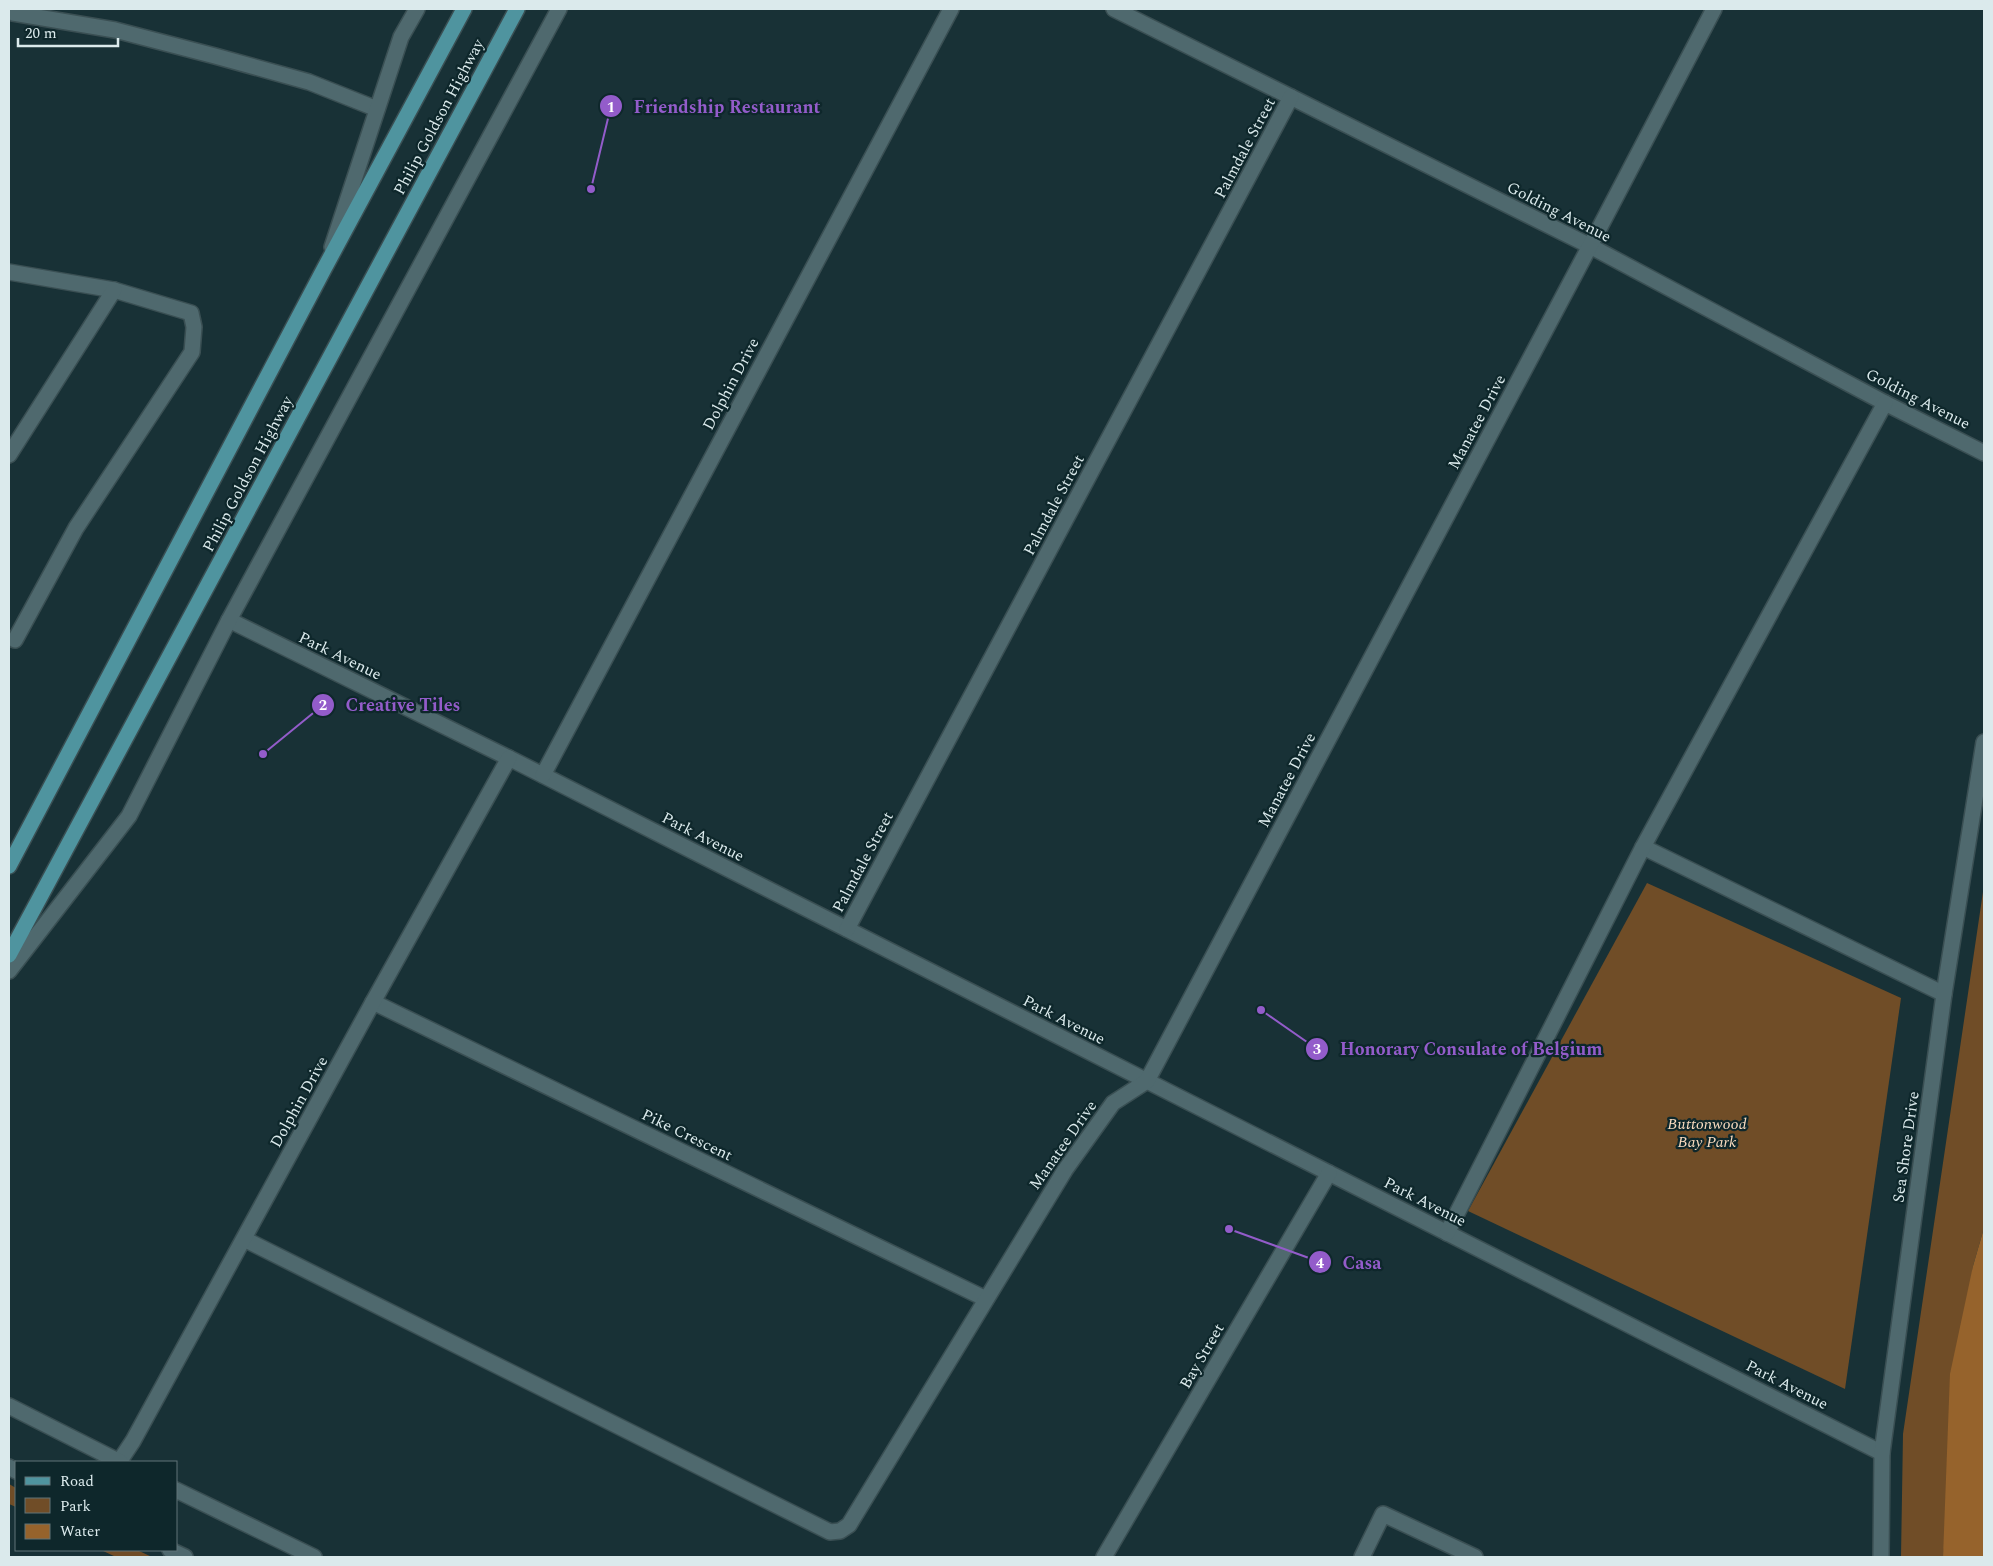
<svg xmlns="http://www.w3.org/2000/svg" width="1993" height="1566" viewBox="0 0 1993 1566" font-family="Spectral,serif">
  <rect width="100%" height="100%" fill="#183136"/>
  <!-- green -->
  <g fill="#704d27">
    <polygon points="1647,883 1901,998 1845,1389 1468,1211"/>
    <polygon points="1984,885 1984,1228 1973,1266 1943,1557 1901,1557 1903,1434"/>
    <polygon points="9,1484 16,1488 16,1507 9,1504"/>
    <polygon points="101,1550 137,1550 152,1557 116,1557"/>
  </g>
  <!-- water -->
  <polygon fill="#96632c" points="1984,1228 1984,1557 1943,1557 1950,1374 1973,1266"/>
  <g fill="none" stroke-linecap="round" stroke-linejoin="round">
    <!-- lane casing -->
    <g stroke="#3a4f53" stroke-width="18">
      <g id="lane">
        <polyline points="13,13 115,30 215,56 309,82 377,109"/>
        <polyline points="9,272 114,290 191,313 194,327 192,352 76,528 15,640"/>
        <polyline points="9,455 114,290"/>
      </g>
    </g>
    <!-- street casing -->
    <g stroke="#3a4f53" stroke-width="18">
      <g id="street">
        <polyline points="1114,9 1590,246 1885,403 1984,453"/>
        <polyline points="229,620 509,758 1882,1453"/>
        <polyline points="543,775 951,9"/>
        <polyline points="1643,847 1944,994"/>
        <polyline points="847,929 1291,97"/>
        <polyline points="373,1002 986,1299"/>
        <polyline points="1447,1233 1643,847 1885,403"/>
        <polyline points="244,1239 830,1532 840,1531 849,1525 1065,1170 1113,1103 1147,1081 1601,225 1714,9"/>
        <polyline points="119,1462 133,1441 373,1002 509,758"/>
        <polyline points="1104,1557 1329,1173"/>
        <polyline points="1362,1557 1383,1514 1475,1557"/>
      </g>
    </g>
    <!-- secondary casing -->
    <g stroke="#3a4f53" stroke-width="18">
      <g id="secondary">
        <polyline points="332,247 401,37 417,9"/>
        <polyline points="9,971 129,816 229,620 559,9"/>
        <polyline points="9,1406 120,1462"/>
        <polyline points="9,1467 16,1471"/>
        <polyline points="176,1490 314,1557"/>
        <polyline points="170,1550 185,1557"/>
        <polyline points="1881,1557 1882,1453 1944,994 1984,742"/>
      </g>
    </g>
    <!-- primary casing -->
    <g stroke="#3a4f53" stroke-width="18">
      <g id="primary">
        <polyline points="9,866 324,269 464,9"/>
        <polyline points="9,955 517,9"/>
      </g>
    </g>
    <!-- lane -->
    <use href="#lane" stroke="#4f696e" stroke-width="15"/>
    <!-- street -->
    <use href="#street" stroke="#4f696e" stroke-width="15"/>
    <!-- secondary -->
    <use href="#secondary" stroke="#4f696e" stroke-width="15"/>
    <!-- primary -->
    <use href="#primary" stroke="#4f949f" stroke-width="15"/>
  </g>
  <g text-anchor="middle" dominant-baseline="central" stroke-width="4.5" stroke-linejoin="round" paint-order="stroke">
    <!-- street labels -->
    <g font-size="16" fill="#dbeaec" stroke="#0e272b">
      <text transform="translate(439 117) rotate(-62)">Philip Goldson Highway</text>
      <text transform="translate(1245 148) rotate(-62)">Palmdale Street</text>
      <text transform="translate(1559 212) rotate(27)">Golding Avenue</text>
      <text transform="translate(731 384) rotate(-62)">Dolphin Drive</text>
      <text transform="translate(1918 399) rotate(27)">Golding Avenue</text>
      <text transform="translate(1477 422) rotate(-62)">Manatee Drive</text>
      <text transform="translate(248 474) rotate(-62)">Philip Goldson Highway</text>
      <text transform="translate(1054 505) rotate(-62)">Palmdale Street</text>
      <text transform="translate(340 656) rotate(26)">Park Avenue</text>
      <text transform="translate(1287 780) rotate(-62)">Manatee Drive</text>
      <text transform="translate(703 837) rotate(27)">Park Avenue</text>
      <text transform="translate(863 862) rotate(-62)">Palmdale Street</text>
      <text transform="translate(1064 1020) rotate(27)">Park Avenue</text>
      <text transform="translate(299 1102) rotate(-61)">Dolphin Drive</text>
      <text transform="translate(687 1135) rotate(26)">Pike Crescent</text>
      <text transform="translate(1063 1145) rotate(-55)">Manatee Drive</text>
      <text transform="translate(1906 1147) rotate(-82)">Sea Shore Drive</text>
      <text transform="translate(1425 1202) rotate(27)">Park Avenue</text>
      <text transform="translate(1202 1356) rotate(-60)">Bay Street</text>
      <text transform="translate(1787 1385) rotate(27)">Park Avenue</text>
    </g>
    <!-- park labels -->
    <g font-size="16" font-style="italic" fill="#f9dbbf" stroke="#0e272b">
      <text x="1707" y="1124">Buttonwood<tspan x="1707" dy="18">Bay Park</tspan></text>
    </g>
  </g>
  <!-- callouts -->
  <path fill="none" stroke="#935cca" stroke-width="2" d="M591 189L611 106M263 754L323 705M1261 1010L1317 1049M1229 1229L1320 1262"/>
  <g fill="#935cca" stroke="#0e272b" stroke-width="2">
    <circle cx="591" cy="189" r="5"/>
    <circle cx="263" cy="754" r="5"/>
    <circle cx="1261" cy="1010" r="5"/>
    <circle cx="1229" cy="1229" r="5"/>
    <circle cx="611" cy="106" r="12"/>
    <circle cx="323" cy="705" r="12"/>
    <circle cx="1317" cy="1049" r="12"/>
    <circle cx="1320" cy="1262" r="12"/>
  </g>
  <g font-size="15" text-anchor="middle" font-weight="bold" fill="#fff">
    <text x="611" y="112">1</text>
    <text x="323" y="710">2</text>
    <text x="1317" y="1054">3</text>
    <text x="1320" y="1268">4</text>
  </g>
  <g font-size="18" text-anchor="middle" font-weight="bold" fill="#935cca" stroke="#0e272b" stroke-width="4.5" stroke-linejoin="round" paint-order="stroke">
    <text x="727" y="113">Friendship Restaurant</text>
    <text x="403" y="711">Creative Tiles</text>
    <text x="1471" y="1055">Honorary Consulate of Belgium</text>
    <text x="1362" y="1269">Casa</text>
  </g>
  <!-- border -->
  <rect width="1993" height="1566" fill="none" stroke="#dbeaec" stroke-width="20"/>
  <!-- legend -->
  <rect x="15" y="1461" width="162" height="90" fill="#0e272b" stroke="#607578"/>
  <rect x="25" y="1477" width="25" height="8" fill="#4f949f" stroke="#607578"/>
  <text x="60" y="1486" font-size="15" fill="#dbeaec">Road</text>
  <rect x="25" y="1498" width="25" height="15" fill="#704d27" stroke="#607578"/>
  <text x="60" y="1511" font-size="15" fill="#dbeaec">Park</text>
  <rect x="25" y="1524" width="25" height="15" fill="#96632c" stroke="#607578"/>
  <text x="60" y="1536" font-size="15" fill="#dbeaec">Water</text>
  <!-- scale -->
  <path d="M18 38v8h100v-8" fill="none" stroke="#dbeaec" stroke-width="2.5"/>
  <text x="25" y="38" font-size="15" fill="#dbeaec" stroke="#0e272b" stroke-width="4" paint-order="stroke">20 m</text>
</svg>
